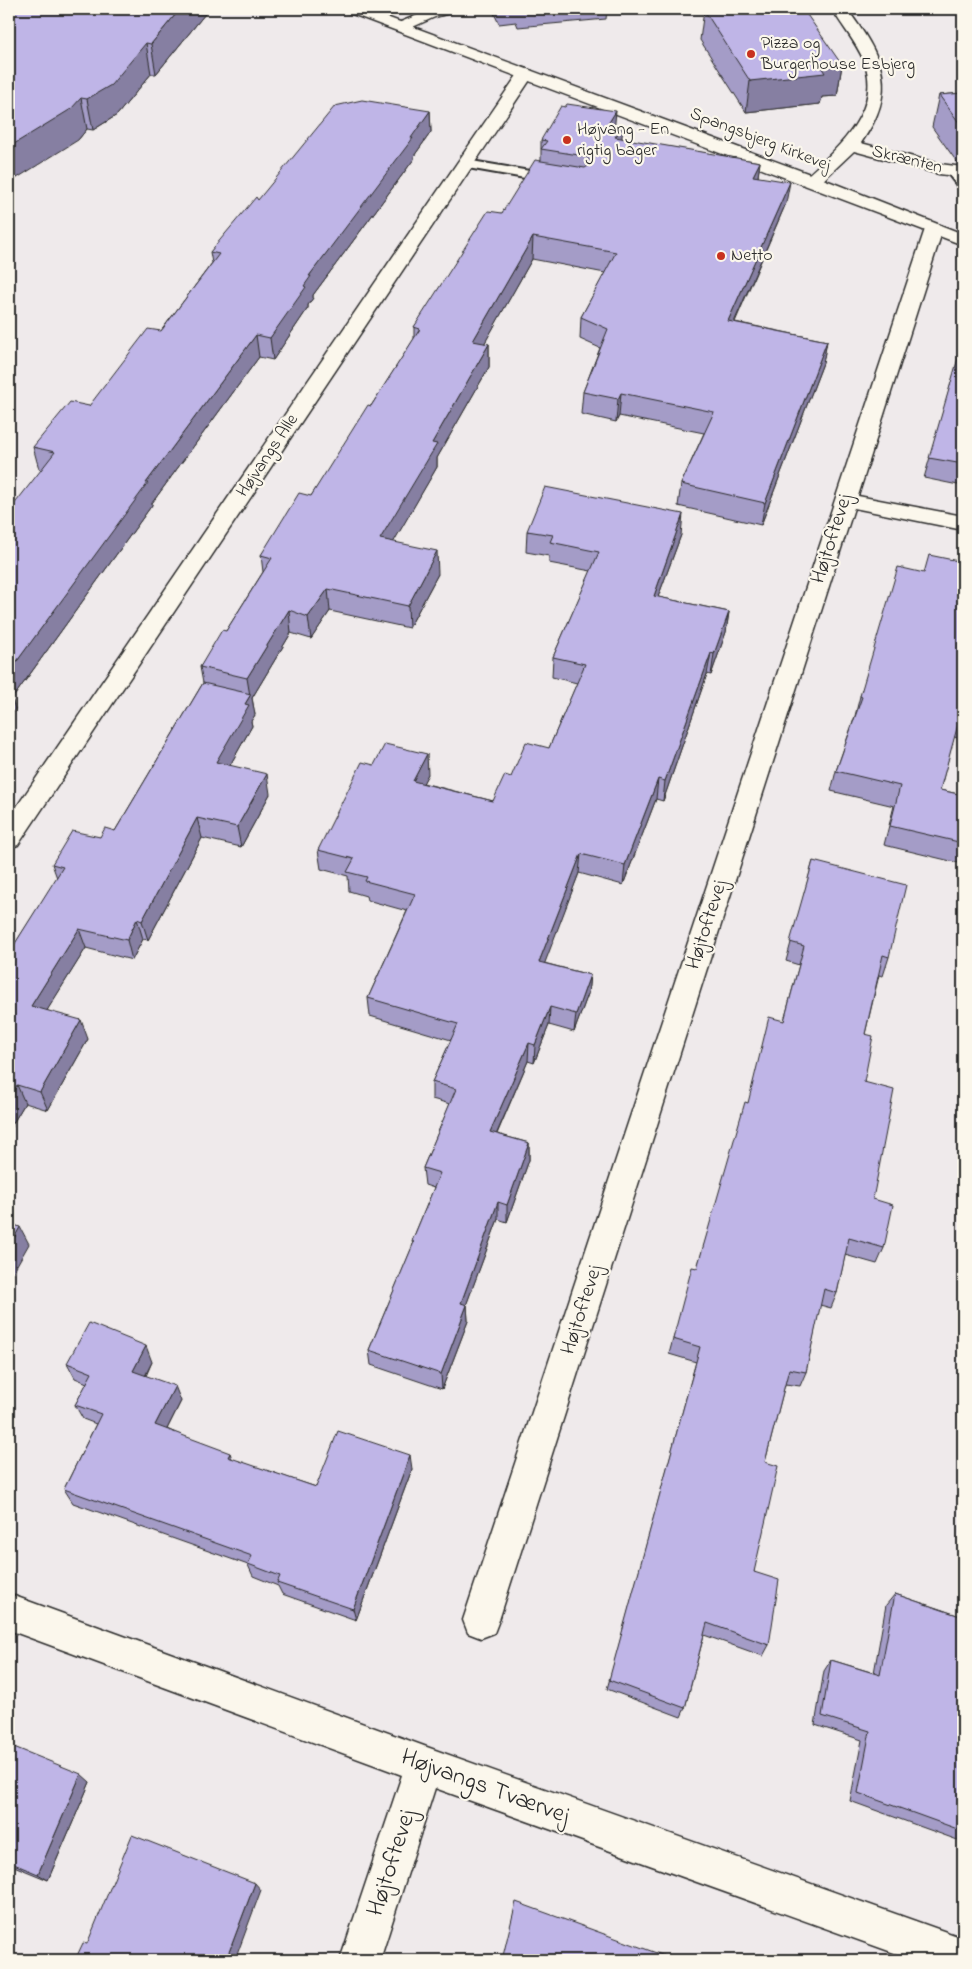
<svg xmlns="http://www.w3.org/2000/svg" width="972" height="1969" viewBox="0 0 972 1969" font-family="'Indie Flower',sans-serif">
  <rect width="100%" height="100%" fill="#efeaeb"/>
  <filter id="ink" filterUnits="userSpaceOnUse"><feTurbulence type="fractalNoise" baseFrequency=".02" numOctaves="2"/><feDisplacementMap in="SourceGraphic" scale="10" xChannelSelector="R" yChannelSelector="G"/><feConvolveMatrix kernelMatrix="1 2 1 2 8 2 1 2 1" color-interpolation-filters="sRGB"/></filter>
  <g filter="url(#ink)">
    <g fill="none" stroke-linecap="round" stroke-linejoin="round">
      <!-- lane casing -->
      <g stroke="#2b2b2b" stroke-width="4">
        <g id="lane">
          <polygon points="466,160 553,175 559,179 553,183 462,167 460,164 462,161"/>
          <path d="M 952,167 C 963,170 963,179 963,189 L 959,188 L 946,171 Z"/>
        </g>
      </g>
      <!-- street casing -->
      <g stroke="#2b2b2b" stroke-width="3">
        <g id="street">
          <polygon points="432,9 456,9 453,12 435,17 406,30 396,30 393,27 396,24"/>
          <path d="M 832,9 L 847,9 C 882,56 900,89 861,143 L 940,164 L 963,167 L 963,177 L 939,174 L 854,151 L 818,185 L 812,186 L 806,185 L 803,181 L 806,177 C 837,149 883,110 864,61 C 856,42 842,26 832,9 Z"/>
          <polygon points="526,69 532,71 534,74 18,845 9,848 9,818 520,71"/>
          <polygon points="934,224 940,225 943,229 858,496 963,516 963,530 854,508 499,1620 494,1633 481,1638 468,1633 463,1620 925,229 928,225"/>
          <polygon points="9,1594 424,1746 963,1938 963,1960 914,1960 435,1788 380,1960 340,1960 402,1775 9,1630"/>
        </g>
      </g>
      <!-- secondary casing -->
      <g stroke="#2b2b2b" stroke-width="3">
        <polygon id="secondary" points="344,9 365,9 818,177 963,234 963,245 347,12"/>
      </g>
      <!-- lane -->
      <use href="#lane" fill="#fbf7ec" fill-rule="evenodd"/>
      <!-- street -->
      <use href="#street" fill="#fbf7ec" fill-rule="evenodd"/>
      <!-- secondary -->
      <use href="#secondary" fill="#fbf7ec" fill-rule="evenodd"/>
    </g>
    <!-- wall -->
    <g fill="#a49cc7" stroke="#2b2b2b">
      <polygon points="9,9 209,9 156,74 151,74 117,115 93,130 87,129 78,140"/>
      <polygon points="492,9 607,9 606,19 518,27 516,22 499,24"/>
      <polygon points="704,10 842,65 837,96 822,97 820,104 746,112 700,40"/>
      <polygon points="963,93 963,166 959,165 932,127 939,95"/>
      <polygon points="430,111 431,132 414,156 414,159 313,295 313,298 308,305 308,308 273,360 259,357 152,503 152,505 12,699 15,709 9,717 41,470 39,469 33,447 89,406 161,331 212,263 210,252 258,200"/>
      <polygon points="615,125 622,139 760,162 758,176 786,203 735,322 827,341 823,363 761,525 678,506 681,484 704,433 619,416 616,422 581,414 583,392 600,348 580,339 581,317 605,273 532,259 484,344 489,344 489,367 437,458 437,467 393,542 438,574 409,628 330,611 311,639 291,633 252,698 255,715 251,721 252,726 230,765 270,794 241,847 202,838 148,940 143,939 132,960 86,948 47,1010 88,1039 48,1110 25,1103 9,1130 9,953 57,878 52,864 100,837 115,831 203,683 200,667 226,631 263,572 261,555 311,496 371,406 414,339 414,327 502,213 541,160 541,140"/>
      <polygon points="963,333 963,486 924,478 961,349 959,349"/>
      <polygon points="527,531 681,535 658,597 729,612 726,632 711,675 707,674 663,801 656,799 623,885 579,873 544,963 590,975 588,994 574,1032 549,1025 534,1063 528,1061 497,1134 529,1143 529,1160 507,1222 498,1219 466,1305 467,1305 468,1321 442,1389 371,1365 369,1350 413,1245 412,1241 434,1188 425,1185 423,1168 450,1104 432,1099 432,1082 451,1040 370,1016 368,998 407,911 367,900 366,896 349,891 348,876 321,869 318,850 374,765 428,774 423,783 493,801 511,777 549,748 577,683 552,677 553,657 591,571 549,563 549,556 526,552"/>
      <polygon points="963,562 963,739 954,737 940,790 963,795 963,864 884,845 894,806 831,791 836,771 855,716 860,696 924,573"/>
      <polygon points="813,861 889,957 883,976 879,975 865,1034 864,1082 873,1199 884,1248 877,1264 845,1255 837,1293 831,1308 820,1305 806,1372 800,1386 785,1384 765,1462 754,1572 769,1645 763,1656 704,1635 685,1708 681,1717 607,1689 696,1362 669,1354 673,1339 697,1268 748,1103 784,1021 799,965 786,961"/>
      <polygon points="152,1362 146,1376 181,1401 167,1429 232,1459 316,1487 412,1469 356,1620 282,1594 278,1586 253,1576 248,1565 73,1503 64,1489 96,1424 83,1419 75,1405 87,1383 75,1378 67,1363"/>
      <polygon points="895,1594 963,1617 963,1842 850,1801 862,1740 815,1725 824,1671 831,1660 874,1673 886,1605"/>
      <polygon points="9,1745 90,1782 48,1880 9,1864"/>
    </g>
    <!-- shaded-wall -->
    <g fill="#867fa2" stroke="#2b2b2b">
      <polygon points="180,9 209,9 156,74 151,44"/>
      <polygon points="146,43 151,74 117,115 93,130 87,99"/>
      <polygon points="842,65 837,96 822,97 820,104 746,112 750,81 821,67"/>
      <polygon points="81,98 87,129 78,140 9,183 9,147"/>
      <polygon points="430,111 431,132 414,156 414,159 313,295 313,298 308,305 308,308 273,360 270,338 304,286 309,276"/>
      <polygon points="616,111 614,133 608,124"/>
      <polygon points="623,126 621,148 615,137"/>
      <polygon points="760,162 757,184 753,176"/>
      <polygon points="790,182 786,203 725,343 728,321"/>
      <polygon points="533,237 532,259 473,364 473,341"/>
      <polygon points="256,335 259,357 152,503 152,505 12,699 15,709 9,717 9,672 146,483"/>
      <polygon points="827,341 823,363 761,525 765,503"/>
      <polygon points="489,344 489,367 437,458 437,467 382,562 380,539 432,443"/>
      <polygon points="621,393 619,416 616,422 618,399"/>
      <polygon points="683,514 681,535 651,616 654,596"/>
      <polygon points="437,551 438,574 409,628 408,606"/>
      <polygon points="328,589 330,611 311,639 308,617"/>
      <polygon points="289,610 291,633 252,698 255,715 251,721 252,726 220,783 216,762 245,704 250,696 247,678"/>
      <polygon points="729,612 726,632 711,675 714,654"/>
      <polygon points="711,653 707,674 663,801 665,781"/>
      <polygon points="427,754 428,774 414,801 413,781"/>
      <polygon points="267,774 270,794 241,847 237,827"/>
      <polygon points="658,779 656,799 623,885 625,865"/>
      <polygon points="197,818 202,838 148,940 142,921"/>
      <polygon points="581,854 579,873 538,981 539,962"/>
      <polygon points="137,919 143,939 132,960 127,940"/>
      <polygon points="79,929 86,948 38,1025 31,1006"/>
      <polygon points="590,975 588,994 574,1032 576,1014"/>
      <polygon points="550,1007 549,1025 534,1063 535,1045"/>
      <polygon points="81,1020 88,1039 48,1110 40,1092"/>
      <polygon points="529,1043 528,1061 490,1149 490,1132"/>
      <polygon points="17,1085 25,1103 9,1130 9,1098"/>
      <polygon points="529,1143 529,1160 507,1222 507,1205"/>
      <polygon points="498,1202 498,1219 461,1319 461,1303"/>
      <polygon points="20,1227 29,1244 9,1279 9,1247"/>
      <polygon points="467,1305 468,1321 442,1389 441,1374"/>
      <polygon points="146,1346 152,1362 140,1386 133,1371"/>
      <polygon points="175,1386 181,1401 162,1439 155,1425"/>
      <polygon points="230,1453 235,1466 228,1457"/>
      <polygon points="410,1455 412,1469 356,1620 353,1609"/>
      <polygon points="81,1774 90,1782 48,1880 38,1874"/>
      <polygon points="255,1883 261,1890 235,1960 226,1960"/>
    </g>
    <!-- building -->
    <g fill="#bfb5e7" stroke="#2b2b2b">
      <polygon points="9,9 180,9 151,44 146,43 111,85 87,99 81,98 71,109 9,147"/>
      <polygon points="714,9 803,9 842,65 821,67 825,73 750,81 704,10"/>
      <polygon points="963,93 963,128 939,95"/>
      <polygon points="362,100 430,111 411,138 413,138 309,276 311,276 304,286 306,287 270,338 256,335 146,483 148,483 9,672 9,511 55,452 33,447 70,402 89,406 148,329 161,331 219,254 210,252 256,197 258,200 335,106"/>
      <polygon points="567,104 616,111 608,124 623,126 615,137 760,162 753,176 790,182 728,321 827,341 765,503 681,484 714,412 621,393 618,399 583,392 608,329 581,317 616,252 533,237 473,341 489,344 432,443 437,444 380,539 437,551 408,606 328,589 308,617 289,610 247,678 200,667 222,630 226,631 272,558 261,555 299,493 311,496 368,405 371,406 420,329 414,327 488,211 502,213 535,160 585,168 593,163 585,156 541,149 547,141 541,140 561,106 565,107"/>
      <polygon points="963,341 963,464 929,458"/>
      <polygon points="545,487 683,514 654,596 729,612 714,654 711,653 665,781 658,779 625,865 581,854 539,962 590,975 576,1014 550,1007 535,1045 529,1043 490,1132 529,1143 507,1205 498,1202 461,1303 467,1305 441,1374 369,1350 414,1242 412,1241 440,1173 423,1168 456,1089 432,1082 458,1024 368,998 415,894 365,881 367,877 347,872 354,859 318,850 362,762 374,765 385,744 427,754 413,781 493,801 505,775 511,777 526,742 549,748 585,664 553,657 599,552 550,542 553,535 527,531"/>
      <polygon points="929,555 963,562 963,717 960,717 940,790 963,795 963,843 890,826 900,786 836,771 862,697 860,696 898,567 924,573"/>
      <polygon points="203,683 251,694 245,704 249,705 216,762 267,774 237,827 197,818 142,921 137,919 127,940 79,929 31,1006 81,1020 40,1092 17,1085 9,1098 9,953 63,867 52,864 72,831 100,837 105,828 115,831"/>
      <polygon points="813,861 906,885 889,957 883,955 865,1034 873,1036 864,1082 894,1090 873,1199 893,1205 884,1248 849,1238 837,1293 824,1289 806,1372 789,1369 765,1462 778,1466 754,1572 779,1580 769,1645 707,1623 685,1708 609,1680 700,1347 673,1339 692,1267 697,1268 745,1102 748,1103 769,1017 784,1021 804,946 790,942"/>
      <polygon points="9,1223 20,1227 9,1247"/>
      <polygon points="89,1323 146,1346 133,1371 175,1386 155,1425 230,1453 228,1457 316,1487 338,1431 410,1455 353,1609 277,1583 280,1576 248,1564 252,1556 64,1489 101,1414 75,1405 92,1373 67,1363"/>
      <polygon points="895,1594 963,1617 963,1831 858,1793 870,1731 822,1716 831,1660 880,1675"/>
      <polygon points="9,1745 81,1774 38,1874 9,1862"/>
      <polygon points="132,1835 255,1883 226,1960 75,1960 83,1943 87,1944"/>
      <polygon points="516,1902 673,1959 673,1960 502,1960"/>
    </g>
  </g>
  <!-- markers -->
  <g fill="#c8321e" stroke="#fbf7ec" stroke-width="2">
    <circle cx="751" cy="54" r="5"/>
    <circle cx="567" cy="140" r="5"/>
    <circle cx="721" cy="256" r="5"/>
  </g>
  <g text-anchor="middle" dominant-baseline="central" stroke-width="4.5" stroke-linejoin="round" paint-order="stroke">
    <!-- far-poi labels -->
    <g font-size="18" fill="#2b2b2b" stroke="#fbf7ec" text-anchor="start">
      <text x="761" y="44">Pizza og<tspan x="761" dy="21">Burgerhouse Esbjerg</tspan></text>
      <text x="577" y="130">Højvang - En<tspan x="577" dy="21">rigtig bager</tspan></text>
      <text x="731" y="256">Netto</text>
    </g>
    <!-- far-street labels -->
    <g font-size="18" fill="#2b2b2b" stroke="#fbf7ec">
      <text transform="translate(760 140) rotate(21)">Spangsbjerg Kirkevej</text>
      <text transform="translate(907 160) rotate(14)">Skrænten</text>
      <text transform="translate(268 456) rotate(-56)">Højvangs Alle</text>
    </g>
    <!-- street labels -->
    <g font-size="21" fill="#2b2b2b" stroke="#fbf7ec">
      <text transform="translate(832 539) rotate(-72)">Højtoftevej</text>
      <text transform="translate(707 925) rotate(-72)">Højtoftevej</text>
      <text transform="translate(582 1310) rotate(-72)">Højtoftevej</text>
    </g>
    <!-- near-street labels -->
    <g font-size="25" fill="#2b2b2b" stroke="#fbf7ec">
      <text transform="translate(485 1787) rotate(20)">Højvangs Tværvej</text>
      <text transform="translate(392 1863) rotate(-72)">Højtoftevej</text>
    </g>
  </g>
  <!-- margin -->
  <rect width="972" height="1969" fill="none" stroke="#fbf7ec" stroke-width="30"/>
  <rect x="15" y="15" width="942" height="1939" fill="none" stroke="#2b2b2b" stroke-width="2" filter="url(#ink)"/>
</svg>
